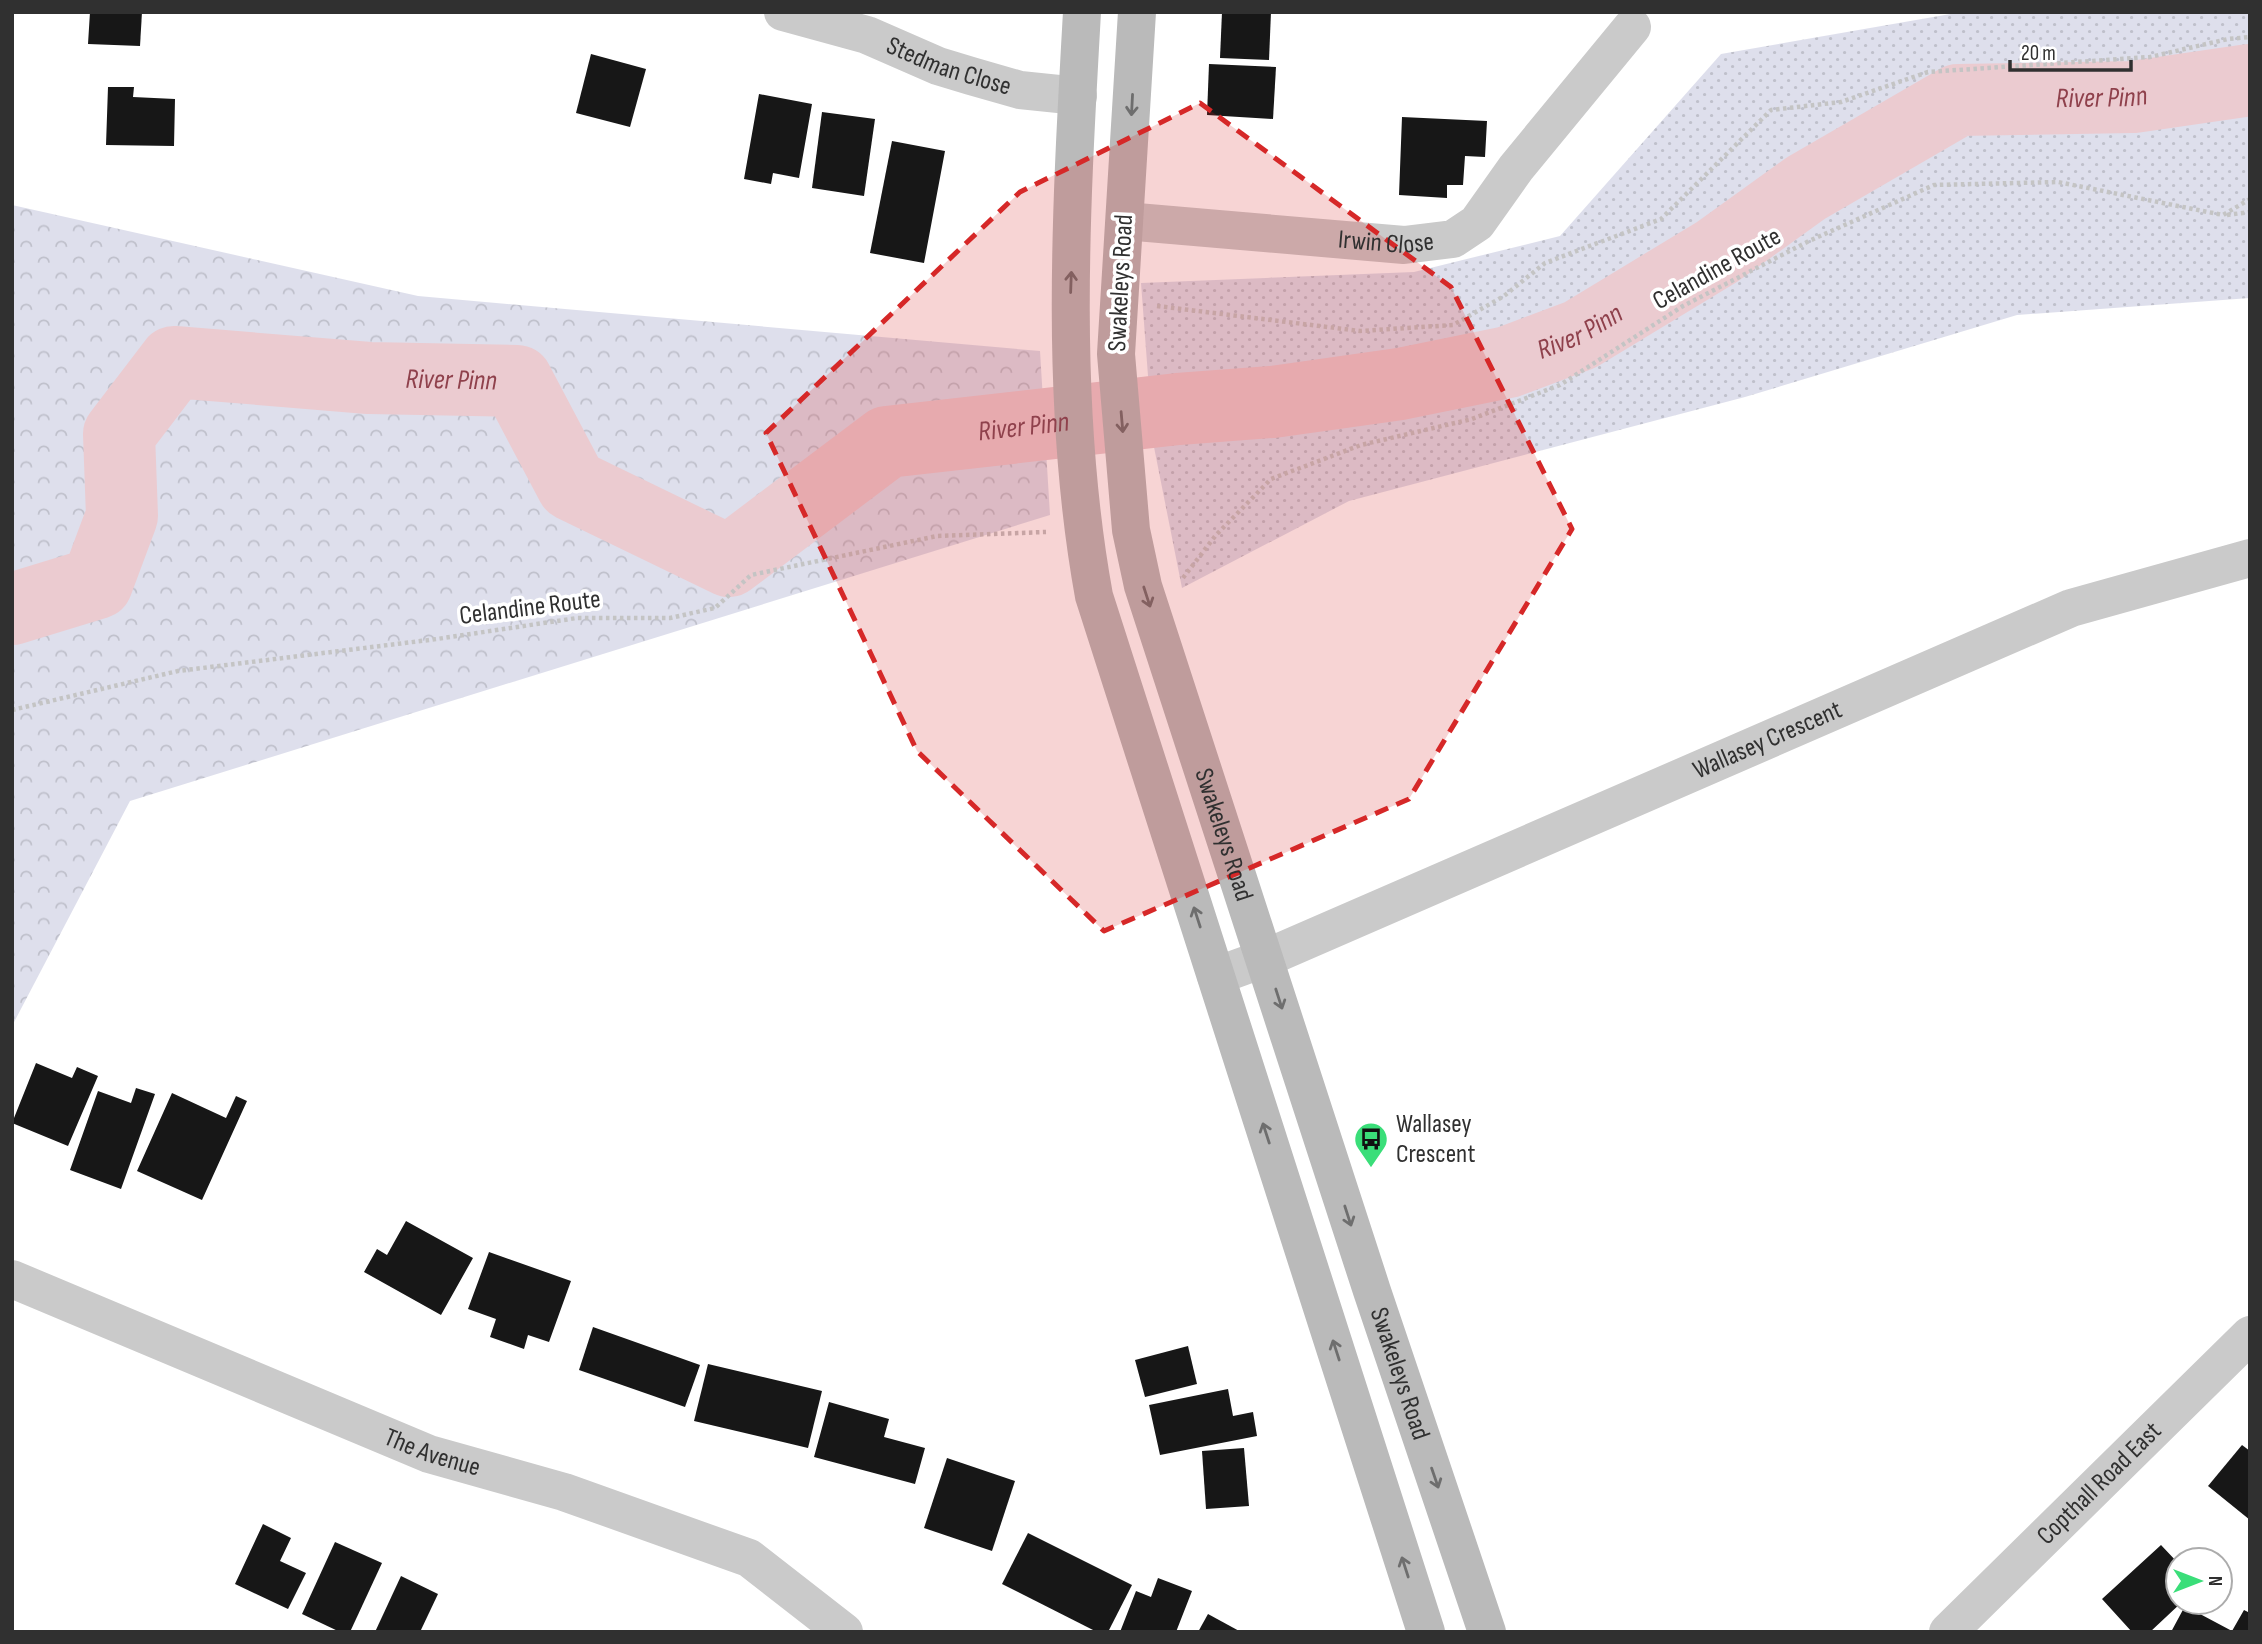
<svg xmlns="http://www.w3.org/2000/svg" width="2262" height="1644" viewBox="0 0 2262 1644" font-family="'Sofia Sans Condensed',sans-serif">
  <defs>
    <pattern id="forest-crowns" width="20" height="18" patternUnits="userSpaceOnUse" patternTransform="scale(1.75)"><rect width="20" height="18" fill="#dedfec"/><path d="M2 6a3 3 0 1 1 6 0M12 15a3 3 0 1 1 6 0" fill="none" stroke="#bfc0cb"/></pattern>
    <pattern id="park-dots" width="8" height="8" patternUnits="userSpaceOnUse" patternTransform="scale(1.75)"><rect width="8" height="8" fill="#dedfec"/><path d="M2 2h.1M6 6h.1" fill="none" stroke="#bfc0cb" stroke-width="1.8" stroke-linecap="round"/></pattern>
  </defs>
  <rect width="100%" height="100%" fill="#fff"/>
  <!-- forest -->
  <polygon fill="url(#forest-crowns)" points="12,205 418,296 1040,351 1050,515 130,801 12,1026"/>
  <!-- park -->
  <polygon fill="url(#park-dots)" points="1962,12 2250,12 2250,298 2017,315 1745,397 1349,501 1182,588 1153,442 1141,283 1414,272 1560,236 1721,54"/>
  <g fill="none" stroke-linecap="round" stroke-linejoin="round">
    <!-- river -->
    <path stroke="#ebcbd0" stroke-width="72" id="s1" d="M 12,609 L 97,583 L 122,516 L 119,434 L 174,362 L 369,378 L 517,381 L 572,485 L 729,561 L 887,442 L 1178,409 L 1272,402 L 1400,384 L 1508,362 L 1580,335 L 1717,252 L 1806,188 L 1958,100 L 2133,97 L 2250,80"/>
  </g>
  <!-- building -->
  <g fill="#171717">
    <polygon points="90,12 142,12 140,46 88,44"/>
    <polygon points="1222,12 1271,12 1269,60 1220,58"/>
    <polygon points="591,54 646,69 630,127 576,113"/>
    <polygon points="1209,64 1276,67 1273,119 1207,115"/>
    <polygon points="108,87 134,87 133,97 175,99 174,146 106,145"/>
    <polygon points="759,94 812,104 799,178 773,173 771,184 744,179"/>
    <polygon points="822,112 875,119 864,196 812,188"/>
    <polygon points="1402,117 1487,121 1485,157 1465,156 1463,185 1447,185 1447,198 1399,195"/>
    <polygon points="892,141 945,151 924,263 870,253"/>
    <polygon points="36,1063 72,1078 77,1067 98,1076 68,1146 12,1123"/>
    <polygon points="136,1088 155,1094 121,1189 70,1170 98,1091 131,1103"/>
    <polygon points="172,1093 226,1118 236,1096 247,1101 202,1200 137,1171"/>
    <polygon points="406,1221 473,1258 441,1315 364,1272 377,1249 387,1255"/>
    <polygon points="489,1252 571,1281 549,1342 528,1335 524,1349 490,1337 496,1319 468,1309"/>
    <polygon points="593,1327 700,1365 685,1407 579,1370"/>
    <polygon points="1188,1346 1197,1384 1145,1397 1135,1360"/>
    <polygon points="708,1364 822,1391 808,1448 694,1421"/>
    <polygon points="1228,1389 1233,1416 1253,1412 1257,1436 1160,1455 1149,1405"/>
    <polygon points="829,1402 889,1419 884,1437 925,1448 915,1484 814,1457"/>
    <polygon points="2242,1445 2250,1451 2250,1520 2208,1486"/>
    <polygon points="1244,1448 1249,1506 1206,1509 1202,1451"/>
    <polygon points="947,1458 1015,1481 992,1551 924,1528"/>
    <polygon points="263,1524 291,1538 280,1561 306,1573 288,1609 235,1584"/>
    <polygon points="1028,1533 1132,1585 1108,1632 1097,1632 1002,1584"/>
    <polygon points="335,1542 382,1563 350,1632 340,1632 302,1614"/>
    <polygon points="2161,1545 2178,1563 2178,1602 2182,1602 2150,1632 2132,1632 2102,1599"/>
    <polygon points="401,1576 438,1594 420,1632 375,1632"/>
    <polygon points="1158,1578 1192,1591 1176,1632 1120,1632 1136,1591 1151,1597"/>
    <polygon points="2185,1606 2232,1631 2244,1610 2250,1613 2250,1632 2171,1632"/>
    <polygon points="1208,1614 1241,1632 1198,1632"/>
  </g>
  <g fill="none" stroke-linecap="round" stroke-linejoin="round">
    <!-- path -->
    <g stroke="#c4c4c4" stroke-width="4.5" stroke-dasharray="3.5 3.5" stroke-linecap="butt">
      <polyline points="2227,215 2250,212"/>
      <polyline points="1157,306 1360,331 1453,325 1504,296 1545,263 1661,219 1771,110 1841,102 1928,72 2150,57 2228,39 2250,37"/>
      <polyline points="1183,578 1216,535 1271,479 1361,445 1472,419 1560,385 1683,306 1809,241 1934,185 2058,182 2223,215 2250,199"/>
      <polyline points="12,710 178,671 437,639 577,618 670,618 715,608 751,575 937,536 1046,532"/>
    </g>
    <!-- minor -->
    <g stroke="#cacaca" stroke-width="38">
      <path id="s2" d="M 783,12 L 867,35 L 938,66 L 971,76 L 1020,90 L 1078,96"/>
      <path id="s3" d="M 1125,221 L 1404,245 L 1453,239 L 1477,223 L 1516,168 L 1632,27"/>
      <path id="s4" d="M 1216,976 L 1266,958 L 2071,608 L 2250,558"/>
      <path id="s5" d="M 12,1279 L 429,1454 L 564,1492 L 749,1558 L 844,1632"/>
      <path id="s6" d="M 1948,1632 L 2250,1335"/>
    </g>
    <!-- secondary -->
    <g stroke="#bababa" stroke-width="38">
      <path d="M 1082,12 C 1071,207 1059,404 1094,596 L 1426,1632"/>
      <path id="s7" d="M 1137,12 L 1116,354 L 1131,530 L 1143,586 L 1372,1291 L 1487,1632"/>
    </g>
  </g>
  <!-- one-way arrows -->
  <defs><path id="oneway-shaft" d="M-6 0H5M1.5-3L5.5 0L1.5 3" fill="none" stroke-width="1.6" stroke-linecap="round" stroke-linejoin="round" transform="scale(1.75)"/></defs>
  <g stroke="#6e6e6e">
    <use href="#oneway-shaft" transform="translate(1132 105) rotate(93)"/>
    <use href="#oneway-shaft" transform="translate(1071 282) rotate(-88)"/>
    <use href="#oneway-shaft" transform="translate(1122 422) rotate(85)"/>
    <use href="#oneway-shaft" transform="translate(1147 597) rotate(72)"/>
    <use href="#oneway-shaft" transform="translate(1197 917) rotate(-108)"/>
    <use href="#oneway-shaft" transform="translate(1279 999) rotate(72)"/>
    <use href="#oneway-shaft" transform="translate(1266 1133) rotate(-108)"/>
    <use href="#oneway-shaft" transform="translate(1348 1216) rotate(72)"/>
    <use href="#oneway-shaft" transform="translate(1336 1350) rotate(-108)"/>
    <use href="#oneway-shaft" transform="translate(1435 1478) rotate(71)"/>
    <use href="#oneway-shaft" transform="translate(1405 1567) rotate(-108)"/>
  </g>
  <!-- marked area -->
  <path fill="#d62828" fill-opacity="0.2" stroke="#d62828" stroke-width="5" stroke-dasharray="14 9" stroke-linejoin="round" d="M 1200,103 L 1451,287 L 1572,529 L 1409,799 L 1104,931 L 917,751 L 766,433 L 1020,192 Z"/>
  <!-- icons -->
  <defs>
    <g id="bus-pin" transform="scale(1.75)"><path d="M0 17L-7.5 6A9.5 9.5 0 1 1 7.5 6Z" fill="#3ade79" stroke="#fff"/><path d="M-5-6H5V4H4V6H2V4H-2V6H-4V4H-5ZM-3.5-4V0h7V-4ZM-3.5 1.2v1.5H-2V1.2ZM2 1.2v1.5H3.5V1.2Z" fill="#111"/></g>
  </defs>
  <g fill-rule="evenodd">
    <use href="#bus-pin" x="1371" y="1139"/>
  </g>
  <g text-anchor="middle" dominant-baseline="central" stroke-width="7" stroke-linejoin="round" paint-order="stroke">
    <!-- street labels -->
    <g font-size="26" fill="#303030" stroke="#fff">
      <text stroke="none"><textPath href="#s2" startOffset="175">Stedman Close</textPath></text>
      <text stroke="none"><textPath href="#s3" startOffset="262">Irwin Close</textPath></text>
      <text transform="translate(1717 269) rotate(-29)">Celandine Route</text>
      <text transform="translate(1121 283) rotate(-87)">Swakeleys Road</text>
      <text transform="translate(530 608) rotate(-7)">Celandine Route</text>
      <text stroke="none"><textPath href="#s4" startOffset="600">Wallasey Crescent</textPath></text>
      <text stroke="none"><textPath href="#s7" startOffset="838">Swakeleys Road</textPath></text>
      <text stroke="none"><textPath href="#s7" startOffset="1405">Swakeleys Road</textPath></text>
      <text stroke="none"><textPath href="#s5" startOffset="455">The Avenue</textPath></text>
      <text stroke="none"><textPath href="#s6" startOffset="212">Copthall Road East</textPath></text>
    </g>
    <!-- poi labels -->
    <g font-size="26" fill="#303030" stroke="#fff" text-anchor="start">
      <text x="1396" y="1124">Wallasey<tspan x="1396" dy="30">Crescent</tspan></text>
    </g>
    <!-- water labels -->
    <g font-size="28" font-style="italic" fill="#8f414c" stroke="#fff">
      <text stroke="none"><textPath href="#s1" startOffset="2459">River Pinn</textPath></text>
      <text stroke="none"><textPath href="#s1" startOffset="1871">River Pinn</textPath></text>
      <text stroke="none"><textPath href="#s1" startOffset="611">River Pinn</textPath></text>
      <text stroke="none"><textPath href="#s1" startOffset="1304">River Pinn</textPath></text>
    </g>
  </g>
  <!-- border -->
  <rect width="2262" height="1644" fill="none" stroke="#303030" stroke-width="28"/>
  <!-- north arrow -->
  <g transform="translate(2199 1581) rotate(90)"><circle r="33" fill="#ffffff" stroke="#acacac" stroke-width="2"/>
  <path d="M0-5L12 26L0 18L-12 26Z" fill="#3ade79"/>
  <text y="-10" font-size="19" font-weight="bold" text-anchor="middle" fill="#303030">N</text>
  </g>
  <!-- scale -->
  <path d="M2010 60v10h121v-10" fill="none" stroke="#303030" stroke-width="3.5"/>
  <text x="2021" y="60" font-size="21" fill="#303030" stroke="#ffffff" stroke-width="5" paint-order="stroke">20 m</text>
</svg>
